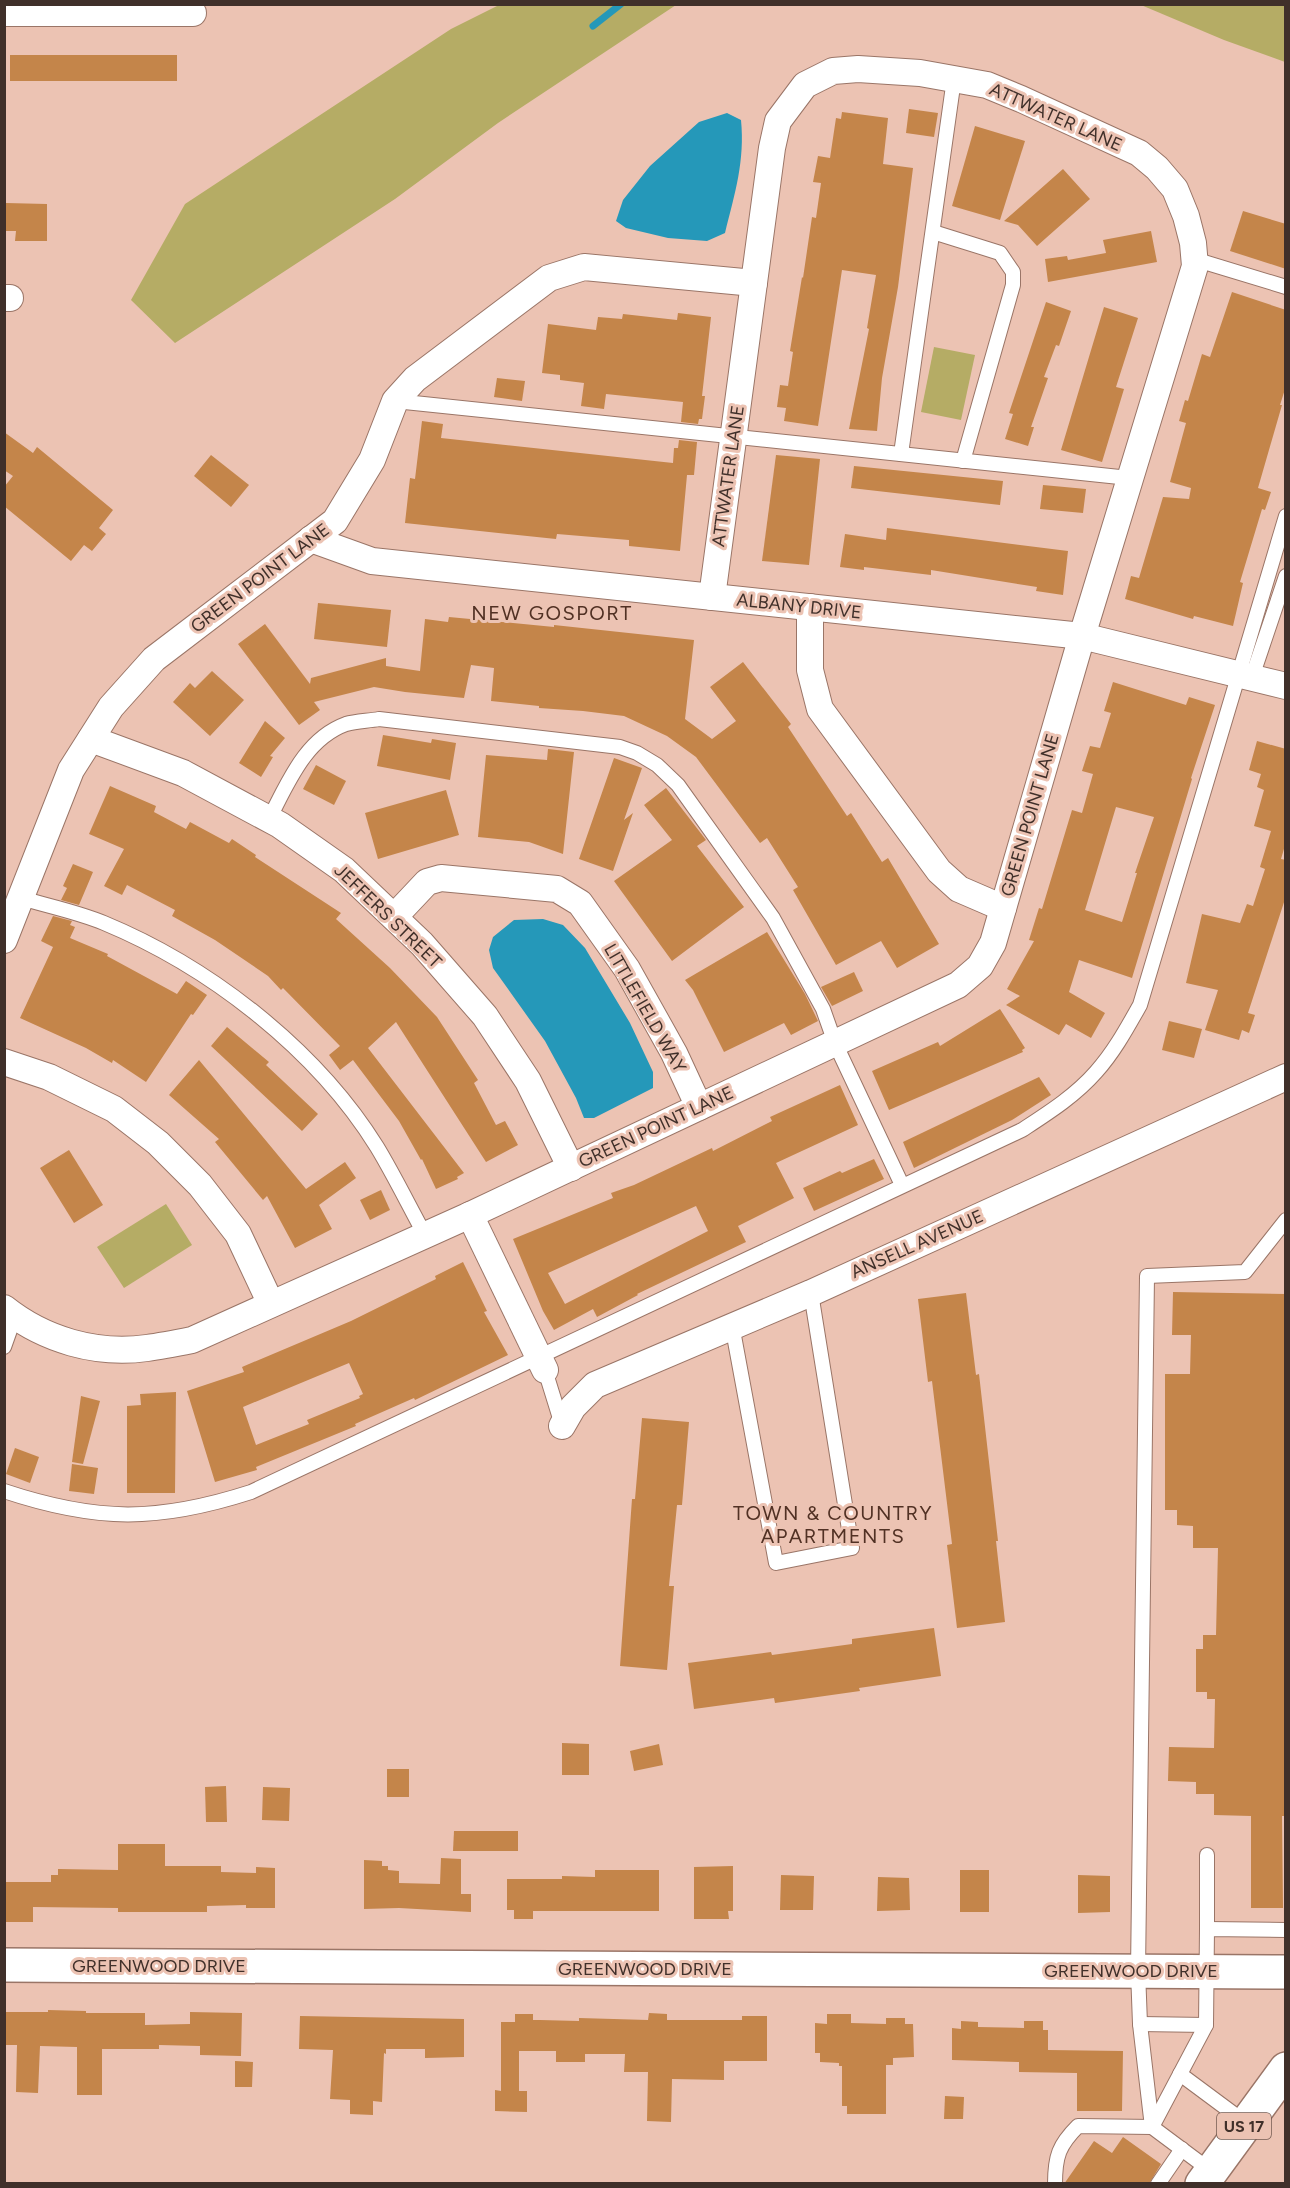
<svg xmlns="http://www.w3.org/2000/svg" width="1290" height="2188" viewBox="0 0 1290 2188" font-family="Figtree,sans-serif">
  <rect width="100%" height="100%" fill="#ecc3b3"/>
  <!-- green -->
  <g fill="#b5ac65">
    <polygon points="501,4 676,5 498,123 395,199 175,343 131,300 185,204 451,29"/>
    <polygon points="1141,5 1285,5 1285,62 1224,40"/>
    <polygon points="934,347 975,355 961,420 921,412"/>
    <polygon points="166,1204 192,1245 124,1288 97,1247"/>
  </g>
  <!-- water -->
  <g fill="#2598b9">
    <path d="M 727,113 L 741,120 C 745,161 735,193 725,233 L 707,241 L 668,238 L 626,228 L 616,221 L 623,200 L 650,166 L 699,122 Z"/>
    <polygon points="543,919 563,925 585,948 630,1023 653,1072 653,1088 594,1118 584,1118 576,1098 545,1041 493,968 489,950 493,937 514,920"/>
  </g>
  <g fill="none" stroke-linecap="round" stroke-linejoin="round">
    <!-- stream -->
    <polyline stroke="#2598b9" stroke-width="7" points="593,26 621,4"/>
  </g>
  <!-- building -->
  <g fill="#c4854a" fill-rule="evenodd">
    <rect x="10" y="55" width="167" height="26"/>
    <polygon points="909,109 938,113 934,137 906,133"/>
    <polygon points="842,112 888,118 883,164 913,168 898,287 882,378 877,431 849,429 869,329 867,328 876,275 842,270 818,426 784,421 786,408 777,407 780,385 788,386 793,352 790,351 802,277 803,278 812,217 816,218 821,183 813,182 818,156 830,158 836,118 841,119"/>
    <polygon points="975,126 1025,141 1000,220 952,206"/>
    <polygon points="1063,169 1090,199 1037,246 1018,225 1004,221"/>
    <polygon points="6,203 47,204 47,241 15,241 16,231 6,231"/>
    <polygon points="1243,211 1286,224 1286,269 1230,251"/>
    <polygon points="1151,231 1157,262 1048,282 1045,259 1067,256 1068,260 1106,253 1103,240"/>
    <polygon points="1232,292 1286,310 1286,386 1280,405 1282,405 1258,488 1271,492 1265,510 1262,509 1240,582 1243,583 1233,626 1194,616 1193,619 1125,599 1131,576 1139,578 1163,497 1189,499 1191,488 1170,482 1186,423 1179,421 1185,400 1188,401 1202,354 1210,357"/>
    <polygon points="1046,302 1071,311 1059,346 1056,345 1044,377 1048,378 1031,427 1034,427 1028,446 1005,439 1013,414 1009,413"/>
    <polygon points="1104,307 1138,318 1116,387 1124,389 1102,462 1061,450"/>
    <polygon points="678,313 711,317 702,396 705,396 702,419 699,419 698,424 681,422 683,402 606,394 604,409 581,406 584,383 560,380 560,375 542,373 548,324 596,330 598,317 622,319 623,314 677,320"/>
    <polygon points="497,378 525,381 522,401 494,397"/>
    <polygon points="422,421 443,424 441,438 673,463 674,448 678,448 679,440 697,442 694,475 687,475 680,551 629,546 629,540 557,534 556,539 405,523 410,478 415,479"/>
    <polygon points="4,432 33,453 37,447 113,510 99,528 106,534 92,551 84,545 71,561 4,506 4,487 13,476 4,470"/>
    <polygon points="211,455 249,485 231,507 194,476"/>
    <polygon points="776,455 820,459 809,565 762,561"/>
    <polygon points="854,466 1003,481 1000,505 851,488"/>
    <polygon points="1043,485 1086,489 1083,513 1040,509"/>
    <polygon points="887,528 1068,551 1063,595 1036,591 1037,587 931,570 931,575 864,567 864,570 840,567 845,534 886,540"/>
    <polygon points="318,603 391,610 387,647 314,639"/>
    <polygon points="449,617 554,627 554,625 694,640 685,719 712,739 736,721 710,687 743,662 791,724 788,727 847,816 851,813 882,862 888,858 939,944 897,968 881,941 836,965 793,890 798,887 767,838 760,843 696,757 667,736 624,716 583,711 539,708 539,706 491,701 494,668 471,665 464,698 405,692 374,687 314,702 320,710 299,725 238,644 265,624 310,684 311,678 386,658 386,666 420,671 425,619 448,622"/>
    <polygon points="212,671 244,700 210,736 173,702 190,683 195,688"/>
    <path d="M 1113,682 L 1186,705 L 1189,697 L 1215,705 L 1191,778 L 1192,779 L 1132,978 L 1079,960 L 1069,992 L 1105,1013 L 1091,1038 L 1066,1024 L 1059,1035 L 1006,1005 L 1020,996 L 1007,989 L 1034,941 L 1029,940 L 1039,908 L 1042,909 L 1072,810 L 1082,813 L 1093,774 L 1082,771 L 1090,746 L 1100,748 L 1111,713 L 1104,711 ZM 1116,807 L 1154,817 L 1135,873 L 1137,873 L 1122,922 L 1085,910 Z"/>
    <polygon points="265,721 285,738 270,756 273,757 261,777 239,763"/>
    <polygon points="383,735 431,743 432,739 456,743 450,780 377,766"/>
    <polygon points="1257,741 1286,749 1286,842 1281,859 1286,860 1286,896 1248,1013 1255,1015 1249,1033 1242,1030 1239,1040 1205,1030 1218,990 1186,983 1202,914 1240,923 1247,904 1253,906 1265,869 1260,867 1271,831 1254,826 1264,790 1257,787 1261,774 1249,770"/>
    <polygon points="548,749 574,752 563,854 529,842 478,837 486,755 547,760"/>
    <polygon points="614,758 642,768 624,820 633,813 613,871 579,859"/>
    <polygon points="316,765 346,781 334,805 303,789"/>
    <polygon points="110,786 156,806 154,812 186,829 190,822 229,843 232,839 256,855 255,857 341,913 336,919 390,968 437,1017 478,1080 474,1083 496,1125 505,1121 518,1145 486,1162 396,1022 368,1048 464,1173 457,1177 458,1179 436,1189 422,1159 421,1160 399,1121 353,1060 340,1070 329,1055 340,1046 283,988 281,990 268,976 215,940 172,916 175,910 127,885 122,895 104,886 124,849 89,834"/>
    <polygon points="666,788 706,840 697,846 744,907 672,961 614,881 672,840 644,805"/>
    <polygon points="446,790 459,835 378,859 365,813"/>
    <polygon points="73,864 93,872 79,905 61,900 67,888 63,886"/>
    <polygon points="53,916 72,921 70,925 75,927 70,938 108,954 107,956 177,994 186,981 207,995 193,1015 191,1014 146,1082 113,1060 112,1063 86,1048 20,1018 53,947 41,941"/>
    <polygon points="767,932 805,994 818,1021 791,1035 784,1023 724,1052 693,990 685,980"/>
    <polygon points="854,972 863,991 832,1006 821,987"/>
    <polygon points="1000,1009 1025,1048 1022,1050 1023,1052 889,1110 872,1071 938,1042 940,1046"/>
    <polygon points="1169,1021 1202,1029 1194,1058 1162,1050"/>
    <polygon points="227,1027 269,1062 266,1065 318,1114 302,1131 211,1046"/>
    <polygon points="199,1060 306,1189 345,1162 356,1178 319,1205 332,1229 295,1248 267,1196 263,1200 215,1142 219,1139 169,1095"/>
    <polygon points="1039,1077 1051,1095 1012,1120 914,1168 903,1142"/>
    <path d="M 840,1085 L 858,1125 L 776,1163 L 794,1198 L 738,1226 L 746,1242 L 637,1294 L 638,1295 L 597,1317 L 593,1309 L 554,1330 L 543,1311 L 513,1239 L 613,1198 L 611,1193 L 634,1185 L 712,1148 L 713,1151 L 772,1121 L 770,1117 ZM 696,1206 L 708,1231 L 565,1304 L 548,1273 Z"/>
    <polygon points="69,1150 103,1205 74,1223 40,1168"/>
    <polygon points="874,1159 884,1179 814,1211 803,1188 840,1171 842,1173"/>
    <polygon points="381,1190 390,1210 370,1220 360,1200"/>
    <path d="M 463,1262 L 487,1311 L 484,1312 L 508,1355 L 415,1400 L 414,1398 L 355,1424 L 356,1426 L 256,1467 L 257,1470 L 215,1482 L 187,1391 L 244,1372 L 242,1367 L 351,1321 L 436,1279 L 435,1276 ZM 349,1363 L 363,1394 L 359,1396 L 360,1398 L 307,1420 L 309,1424 L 256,1445 L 243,1407 Z"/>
    <polygon points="1173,1292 1286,1294 1286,1816 1282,1816 1283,1908 1251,1908 1251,1816 1214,1815 1214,1794 1196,1794 1196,1782 1168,1781 1169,1747 1214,1748 1215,1699 1207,1699 1207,1692 1196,1692 1196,1649 1203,1649 1203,1635 1216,1635 1218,1548 1193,1548 1193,1526 1177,1525 1177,1510 1165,1510 1165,1374 1190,1374 1191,1335 1172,1335"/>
    <polygon points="966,1293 976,1375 979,1374 998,1541 996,1541 1005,1622 957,1628 947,1545 952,1544 932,1381 928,1382 918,1299"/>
    <polygon points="176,1392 175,1493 127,1493 127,1406 141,1405 140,1394"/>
    <polygon points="81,1396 100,1401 83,1464 72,1462"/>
    <polygon points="642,1418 689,1422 682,1505 677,1505 669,1586 674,1586 667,1670 620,1666 632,1499 635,1499"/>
    <polygon points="15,1448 39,1457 30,1483 6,1474"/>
    <polygon points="72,1464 98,1468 94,1494 69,1491"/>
    <polygon points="934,1628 941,1676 859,1688 860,1691 775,1703 774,1698 694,1709 688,1663 771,1652 772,1655 852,1644 852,1639"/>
    <polygon points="562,1743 589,1744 589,1775 562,1775"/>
    <polygon points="659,1744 663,1765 634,1771 630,1751"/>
    <rect x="387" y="1769" width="22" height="28"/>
    <polygon points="226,1786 227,1822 206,1822 205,1787"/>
    <polygon points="263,1787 290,1788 289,1821 262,1820"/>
    <polygon points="454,1831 518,1831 518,1851 453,1851"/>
    <polygon points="118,1844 165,1844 165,1866 221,1866 221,1872 256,1873 256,1867 275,1868 275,1908 246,1908 246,1905 207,1906 207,1912 118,1912 118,1908 33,1907 33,1922 4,1922 4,1882 51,1882 51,1875 58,1875 58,1869 118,1870"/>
    <polygon points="441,1858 461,1859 461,1894 471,1894 471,1912 399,1908 364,1909 364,1860 382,1861 382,1866 388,1866 388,1870 399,1871 399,1883 440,1884"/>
    <polygon points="733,1866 733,1911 728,1911 729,1919 694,1919 694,1867"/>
    <polygon points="595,1870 659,1870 659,1911 533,1911 533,1919 514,1919 514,1910 507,1910 507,1879 562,1879 562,1876 595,1877"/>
    <rect x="960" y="1870" width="29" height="42"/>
    <polygon points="781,1875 814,1876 813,1910 780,1910"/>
    <polygon points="1078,1875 1110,1876 1110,1912 1078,1913"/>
    <polygon points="878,1877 909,1878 910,1910 877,1911"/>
    <polygon points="48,2010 86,2011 86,2013 145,2013 145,2025 190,2024 190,2012 242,2013 241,2056 200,2055 200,2046 159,2045 159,2049 102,2049 102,2095 77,2095 77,2047 40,2046 38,2093 16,2092 17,2045 4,2045 4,2012 48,2012"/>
    <polygon points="649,2013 667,2014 667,2020 742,2020 742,2016 767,2016 767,2061 724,2061 724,2080 672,2079 671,2122 647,2121 648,2072 624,2072 625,2054 585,2054 585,2062 556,2062 556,2051 519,2051 519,2091 527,2091 527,2112 495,2111 495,2090 501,2091 501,2022 515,2022 515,2014 533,2014 533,2020 540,2020 579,2021 579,2018 648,2020"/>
    <polygon points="827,2014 851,2014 851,2023 886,2024 886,2018 905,2018 905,2024 913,2024 914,2057 893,2058 893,2065 886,2065 886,2114 847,2114 847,2106 842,2106 842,2066 839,2066 839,2063 820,2062 820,2053 815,2053 815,2023 827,2024"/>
    <polygon points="300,2016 464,2019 464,2057 425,2058 425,2049 386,2049 386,2054 384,2053 382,2102 373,2101 373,2115 350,2114 350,2100 330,2099 333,2050 299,2049"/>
    <polygon points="961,2021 978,2022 978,2027 1024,2028 1024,2021 1043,2021 1043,2030 1048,2030 1048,2050 1123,2051 1122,2111 1077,2111 1077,2073 1019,2072 1019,2062 952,2060 952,2028 961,2029"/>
    <polygon points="235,2061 253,2062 252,2087 235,2087"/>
    <polygon points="945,2096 964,2097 963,2119 944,2119"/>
    <polygon points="1123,2137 1161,2164 1149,2184 1064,2184 1094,2141 1112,2153"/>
  </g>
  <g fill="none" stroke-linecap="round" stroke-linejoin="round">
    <!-- service casing -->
    <g stroke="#9a7567" stroke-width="16">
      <g id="service">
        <polyline points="933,232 1000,253 1013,272 1013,285 963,461"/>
        <polyline points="1194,259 1286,287"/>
        <polyline points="395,401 1129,478"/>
        <polyline points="901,454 954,79"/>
        <polyline points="1252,677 1286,576"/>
        <path d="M 269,819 C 288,783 305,739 346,724 C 356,721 368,721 379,719 L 620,747 L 637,753 L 657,765 L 678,785 L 773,918 L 823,1009 L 835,1043 L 902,1185"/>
        <path d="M 21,898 C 48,906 78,912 104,923 C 210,967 316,1049 377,1147 C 394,1175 409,1206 425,1235"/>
        <polyline points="732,1325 776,1563 852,1548 811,1293"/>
        <polyline points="4,1347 15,1316"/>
        <polyline points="545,1370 562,1425"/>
        <path d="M 4,1491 C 97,1522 158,1522 251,1492 L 1022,1130 C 1048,1113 1075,1096 1096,1072 C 1114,1052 1127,1028 1140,1005 L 1286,516"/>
        <polyline points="1207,1855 1207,1929"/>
        <polyline points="1140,2024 1206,2025"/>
        <polyline points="1180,2074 1246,2123"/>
        <polyline points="1211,2171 1152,2127 1140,2024 1138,1971 1147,1276 1245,1272 1286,1220"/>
        <path d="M 1055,2184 C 1055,2156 1059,2145 1078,2126 L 1152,2127 L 1206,2025 L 1207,1929 L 1286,1930"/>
        <polyline points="1158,2184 1182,2149"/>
      </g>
    </g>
    <!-- minor casing -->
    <g stroke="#9a7567" stroke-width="28">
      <g id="minor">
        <polyline points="4,13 193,13"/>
        <polyline points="4,298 10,298"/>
        <polyline points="311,539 372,561 1082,636 1286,686"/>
        <polyline points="810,607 810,670 820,709 939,871 959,889 1003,908"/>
        <polyline points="91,739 183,773 280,825 344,870 422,944 485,1016 528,1081 571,1168"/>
        <polyline points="394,917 427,882 441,878 557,889 580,903 627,969 674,1053 699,1107"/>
        <polyline points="4,940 71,770 111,707 154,659 335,521 372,460 395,401 415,379 549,278 584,267 754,283"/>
        <polyline points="4,1062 49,1077 114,1109 158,1143 200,1185 238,1234 271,1304"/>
        <polyline points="470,1215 545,1370"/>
        <path d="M 4,1308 C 44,1340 96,1355 147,1348 C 162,1346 177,1343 192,1340 L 470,1215 L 958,985 L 980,966 L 993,943 L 1082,636 L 1195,266 L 1193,243 L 1186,216 L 1175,189 L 1157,168 L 1139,153 L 1021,99 L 987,85 L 920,73 L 858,69 L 833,71 L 805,85 L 778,121 L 772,148 L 712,597"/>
        <polyline points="562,1426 573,1407 595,1385 811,1293 1286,1077"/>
      </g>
    </g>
    <!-- tertiary casing -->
    <g stroke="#9a7567" stroke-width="36">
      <polyline id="tertiary" points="4,1965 1286,1972"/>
    </g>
    <!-- primary casing -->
    <g stroke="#9a7567" stroke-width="36">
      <polyline id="primary" points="1202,2184 1286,2069"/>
    </g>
    <!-- service -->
    <use href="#service" stroke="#fff" stroke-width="14"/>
    <!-- minor -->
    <use href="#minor" stroke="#fff" stroke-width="26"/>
    <!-- tertiary -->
    <use href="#tertiary" stroke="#fff" stroke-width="33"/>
    <!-- primary -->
    <use href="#primary" stroke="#fff" stroke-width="33"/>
  </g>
  <g text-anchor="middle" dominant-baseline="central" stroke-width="6" stroke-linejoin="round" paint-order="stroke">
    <!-- shield labels -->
    <rect fill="#ecc3b3" stroke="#745c53" stroke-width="1.5" x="1217" y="2113" width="54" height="26" rx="4.5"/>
    <g font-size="16" font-weight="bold" fill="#40302a">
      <text x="1244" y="2126">US 17</text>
    </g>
    <!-- street labels -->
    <g font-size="18" fill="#40302a" stroke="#ecc3b3">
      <text transform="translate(1056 117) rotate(24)">ATTWATER LANE</text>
      <text transform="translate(728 476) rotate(-82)">ATTWATER LANE</text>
      <text transform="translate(260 578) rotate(-37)">GREEN POINT LANE</text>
      <text transform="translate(799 606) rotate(6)">ALBANY DRIVE</text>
      <text transform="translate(1030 815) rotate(-74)">GREEN POINT LANE</text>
      <text transform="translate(388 916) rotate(44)">JEFFERS STREET</text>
      <text transform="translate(645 1008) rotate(60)">LITTLEFIELD WAY</text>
      <text transform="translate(656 1127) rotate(-25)">GREEN POINT LANE</text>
      <text transform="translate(917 1244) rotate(-24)">ANSELL AVENUE</text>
      <text x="159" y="1966">GREENWOOD DRIVE</text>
      <text x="645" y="1969">GREENWOOD DRIVE</text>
      <text x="1131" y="1971">GREENWOOD DRIVE</text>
    </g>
    <!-- neighbourhood labels -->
    <g font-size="20" letter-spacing="1.5" fill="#513124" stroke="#ecc3b3">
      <text x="552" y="613">NEW GOSPORT</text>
      <text x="833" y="1513">TOWN &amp; COUNTRY<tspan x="833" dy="23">APARTMENTS</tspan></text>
    </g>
  </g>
  <!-- border -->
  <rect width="1290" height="2188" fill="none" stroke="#40302a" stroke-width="12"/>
</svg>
